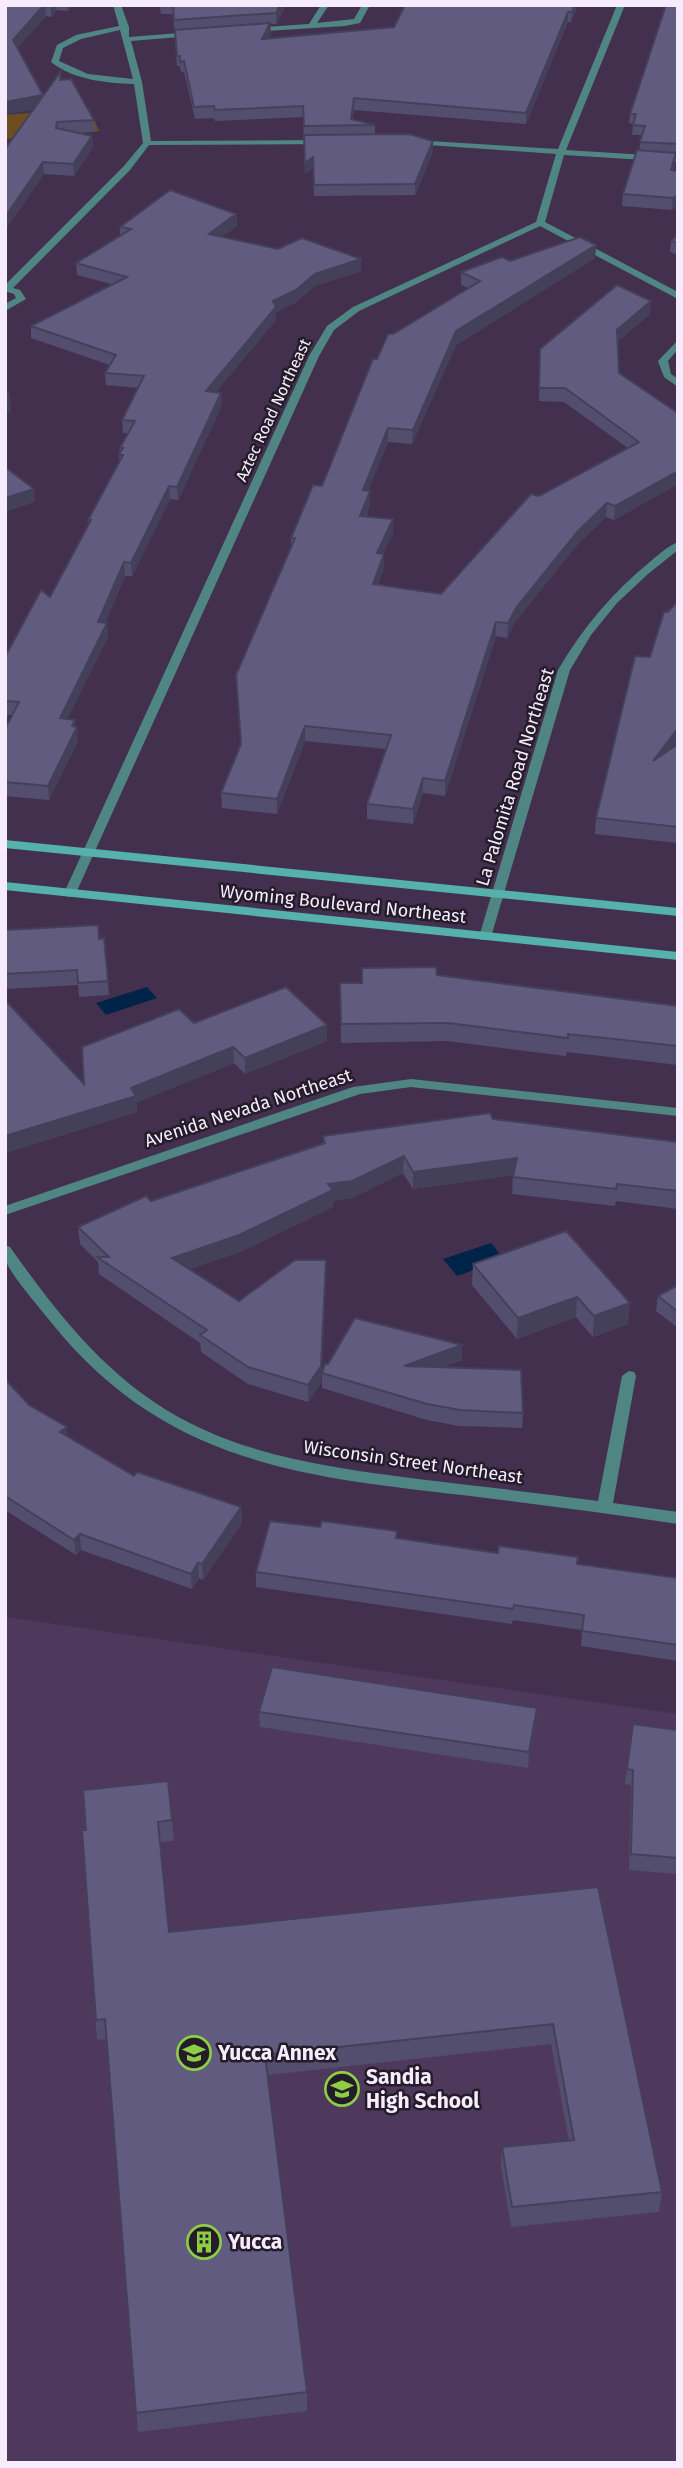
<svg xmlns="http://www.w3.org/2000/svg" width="683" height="2468" viewBox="0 0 683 2468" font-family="'Fira Sans',sans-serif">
  <rect width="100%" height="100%" fill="#43304f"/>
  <!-- built -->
  <polygon fill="#4e395d" points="5,1617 678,1714 678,2463 5,2463"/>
  <!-- green -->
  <polygon fill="#6e4d22" points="89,108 99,131 5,139 5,115"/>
  <!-- water -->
  <g fill="#002448">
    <polygon points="147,987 157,998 106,1015 96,1003"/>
    <polygon points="491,1243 504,1259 457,1276 443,1259"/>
  </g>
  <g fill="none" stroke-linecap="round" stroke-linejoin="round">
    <!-- street -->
    <g fill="#4f8683" fill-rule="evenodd">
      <path d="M 113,5 L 121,5 L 129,27 L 129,37 L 192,32 L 196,34 L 192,36 L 131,41 L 142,82 L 151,141 L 324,140 L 328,142 L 324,144 L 149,145 L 130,170 L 13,288 L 20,290 L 26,299 L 5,311 L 5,304 L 16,298 L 14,294 L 5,291 L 5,285 L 124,166 L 143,143 L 134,84 C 106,83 74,80 51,62 L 57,45 L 76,35 L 119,26 ZM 120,30 L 133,79 L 88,74 L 59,61 L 63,48 L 81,39 Z"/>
      <polygon points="321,5 329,5 317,23 354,19 362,5 370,5 360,23 345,26 251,32 247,30 251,28 309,24"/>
      <polygon points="617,5 625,5 566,150 678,157 678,162 564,155 545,222 678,292 678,299 540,226 359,311 334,330 319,356 76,893 70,897 66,896 64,893 309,356 327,326 353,307 536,222 556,154 414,144 410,142 414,140 558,149"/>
      <polygon points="678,340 678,349 668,361 671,374 678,379 678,387 664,377 658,361"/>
      <path d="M 678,542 L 678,550 L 648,574 L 617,603 L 591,635 L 570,670 L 491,937 L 489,940 L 481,940 L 479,937 L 558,670 C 583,627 613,592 651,561 C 659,554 668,546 678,542 Z"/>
      <polygon points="411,1079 678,1108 678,1116 411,1087 360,1094 5,1215 5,1206 353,1087"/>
      <path d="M 5,1245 L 10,1247 C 51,1305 95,1362 154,1402 C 232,1455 326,1467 418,1479 C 478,1486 538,1493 598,1501 L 622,1376 L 629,1371 L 634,1372 L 636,1376 L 613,1503 L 678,1512 L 678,1524 C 606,1513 534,1504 462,1495 C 295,1476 162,1461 50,1321 C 40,1308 10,1274 6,1261 C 4,1257 5,1250 5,1245 Z"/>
    </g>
    <!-- secondary -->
    <g fill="#54b1ac" fill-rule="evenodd">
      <polygon points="5,840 678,908 678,916 5,848"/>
      <polygon points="5,882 678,952 678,960 5,890"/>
    </g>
  </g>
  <!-- wall -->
  <g fill="#534e6e">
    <polygon points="5,5 73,5 68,11 57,10 51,17 46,16 17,48 43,96 61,80 94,120 95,132 77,133 92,136 93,147 74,176 44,174 5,230 5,149 34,109 5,114"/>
    <polygon points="159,5 286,5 276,24 270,24 271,34 268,38 394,27 578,5 571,22 568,22 526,124 354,110 352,119 375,125 375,135 433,152 415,195 314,196 313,168 305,174 303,117 215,121 214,118 195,119 184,72 181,72 180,66 177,66 173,14 161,14"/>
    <polygon points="678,5 678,154 676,154 674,170 678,171 678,206 672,210 622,206 623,194 639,150 642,135 632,135 633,124 629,123 630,114"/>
    <polygon points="236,214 237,226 222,237 361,271 315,286 296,302 276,312 276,320 216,392 222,405 178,500 170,499 132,576 125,576 105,623 107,623 108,637 67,719 75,727 78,741 49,800 5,796 5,729 12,715 5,715 5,657 50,597 89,525 88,520 119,462 120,448 128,433 123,433 122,420 138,388 106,385 105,373 110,365 31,338 31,326 111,284 77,275 76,263 120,236 120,227"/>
    <polygon points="678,235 678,255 670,252 671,241"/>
    <polygon points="596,245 595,258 456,345 412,444 388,442 368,490 370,504 366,517 393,519 393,533 383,553 384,568 378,584 441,594 539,496 628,448 564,402 539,401 540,349 650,314 617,342 619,373 678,413 678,484 614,520 606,517 577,545 515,622 507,638 496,636 445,796 423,793 413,824 367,819 367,804 386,749 305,741 277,814 222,808 221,793 241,745 236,675 291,548 291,538 322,486 377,359 393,334 468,288 461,285 461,272 510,261"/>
    <polygon points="668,612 673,747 678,744 678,843 595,834 596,818 650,657"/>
    <polygon points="5,930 99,939 104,938 109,995 79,997 78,985 5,989"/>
    <polygon points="362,968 437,975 678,1006 678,1065 567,1052 566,1056 447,1041 341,1043 340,983 362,983"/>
    <polygon points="5,1000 84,1084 194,1023 327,1025 327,1041 245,1074 234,1063 137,1102 137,1112 5,1153"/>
    <polygon points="493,1119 678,1142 678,1209 616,1201 615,1206 512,1194 513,1175 413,1189 403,1173 352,1198 333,1201 333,1207 240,1252 189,1269 239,1301 326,1277 321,1383 308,1402 248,1384 201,1352 200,1343 99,1274 98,1262 80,1244 78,1227 151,1201 323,1144 323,1136"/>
    <polygon points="566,1231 628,1324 593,1337 576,1317 517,1339 472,1285 473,1264"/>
    <polygon points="678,1285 678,1328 656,1311 658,1296"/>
    <polygon points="462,1345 462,1360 441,1367 523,1413 522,1428 459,1426 427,1420 322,1388 322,1373"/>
    <polygon points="5,1379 29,1405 67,1427 67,1437 134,1476 241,1507 242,1523 203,1580 199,1578 192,1589 81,1550 76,1555 5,1510"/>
    <polygon points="320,1527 397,1531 396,1539 678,1578 678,1661 581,1646 582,1630 513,1620 512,1624 256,1587 256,1572"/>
    <polygon points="537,1708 536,1724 528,1768 260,1727 259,1712"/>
    <polygon points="678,1730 678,1874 629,1870 631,1785 625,1784 627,1769"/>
    <polygon points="172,1820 174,1841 160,1842 169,1932 598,1887 662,2192 659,2212 511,2227 501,2167 502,2147 569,2141 551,2044 268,2075 307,2392 307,2411 138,2432 106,2039 97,2040 82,1830"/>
  </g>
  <!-- shaded-wall -->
  <g fill="#44405a">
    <polygon points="44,5 45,5 46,16 14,52 13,40"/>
    <polygon points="51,5 56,5 57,10 51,17"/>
    <polygon points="67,5 73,5 68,11"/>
    <polygon points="280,5 286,5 276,24 276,13"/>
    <polygon points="575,5 578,5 571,22 572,12"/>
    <polygon points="568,12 568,22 526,124 526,113"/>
    <polygon points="270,23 271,34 262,50 262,39"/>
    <polygon points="43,95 44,108 5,114 5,102"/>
    <polygon points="354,98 354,110 351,126 351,119"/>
    <polygon points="92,136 93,147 74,176 73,164"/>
    <polygon points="433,141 433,152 415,195 415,184"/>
    <polygon points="676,153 675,164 670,182 671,170"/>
    <polygon points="313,157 313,168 305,174 305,163"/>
    <polygon points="43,162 44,174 5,230 5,217"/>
    <polygon points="678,195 678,206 672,210 673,198"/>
    <polygon points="236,214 237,226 210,246 209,234"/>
    <polygon points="596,245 595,258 456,345 412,444 413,430 456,331"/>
    <polygon points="361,259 361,271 315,286 296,302 276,312 276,320 206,404 206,391 273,301 315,274"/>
    <polygon points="651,301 650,314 616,343 617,330"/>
    <polygon points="9,390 11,412 5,414 5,392"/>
    <polygon points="221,393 222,405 178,500 177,487"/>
    <polygon points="388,428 388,442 363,504 363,490"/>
    <polygon points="678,471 678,484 614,520 615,506"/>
    <polygon points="169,486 170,499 132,576 131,563"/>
    <polygon points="34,489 35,502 5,512 5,498"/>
    <polygon points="370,491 370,504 360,530 360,516"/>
    <polygon points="607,503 606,517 577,545 515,622 507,638 508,623 516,608 578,531"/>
    <polygon points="393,519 393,533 377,567 377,553"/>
    <polygon points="384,554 384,568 373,598 373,584"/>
    <polygon points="124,562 125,576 99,636 98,622"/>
    <polygon points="496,622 496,636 445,796 445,781"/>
    <polygon points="107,623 108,637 61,732 60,718"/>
    <polygon points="75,720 75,730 77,727 78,741 49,800 48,786"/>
    <polygon points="305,726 305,741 277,814 277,799"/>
    <polygon points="678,728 678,741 652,776 653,761"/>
    <polygon points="423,778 423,793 413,824 413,809"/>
    <polygon points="327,1025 327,1041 245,1074 245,1058"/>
    <polygon points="233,1047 234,1063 137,1102 137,1112 5,1153 5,1136 131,1088"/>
    <polygon points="404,1156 403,1173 352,1198 333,1201 333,1207 240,1252 173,1275 172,1258 328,1184"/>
    <polygon points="517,1158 516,1175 413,1189 413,1172"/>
    <polygon points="326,1260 321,1383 308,1402 308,1385"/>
    <polygon points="577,1297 576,1317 517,1339 518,1318"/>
    <polygon points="630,1303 628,1324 593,1337 594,1316"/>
    <polygon points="462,1345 462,1360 404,1381 404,1366"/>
    <polygon points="67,1427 68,1442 60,1432"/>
    <polygon points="241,1507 242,1523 203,1580 202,1564"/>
    <polygon points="80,1534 81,1550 76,1555 74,1540"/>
    <polygon points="198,1563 199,1578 192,1589 191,1574"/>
    <polygon points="537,1708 536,1724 528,1768 529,1752"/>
  </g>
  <!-- building -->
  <g fill="#615b80" stroke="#44405a" stroke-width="2">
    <polygon points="5,5 44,5 13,40 43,95 5,102"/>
    <polygon points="173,5 280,5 276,13 174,20"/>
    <polygon points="405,5 575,5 572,12 568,12 526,113 354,98 351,119 375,125 304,126 303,106 215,110 214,106 194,107 184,61 180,62 180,56 177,56 175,30 270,23 262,39 394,27"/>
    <polygon points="666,5 678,5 678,144 640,142 645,126 633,125 636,114 630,114"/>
    <polygon points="61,71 60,80 71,79 94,120 57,122 56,128 92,136 73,164 43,162 5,217 5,149"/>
    <polygon points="409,134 433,141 415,184 314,185 313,157 305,163 304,135"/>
    <polygon points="637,150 676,153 671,170 678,171 678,195 673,198 623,194"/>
    <polygon points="170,190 236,214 209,234 278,249 302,238 361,259 315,274 296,290 273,301 276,307 206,391 221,393 177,487 169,486 131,563 124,562 98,622 107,623 60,718 75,720 72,726 77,727 48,786 5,782 5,729 19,702 5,701 5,657 41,590 50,597 91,520 88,520 123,455 119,455 123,448 120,448 135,421 122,420 144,376 105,373 116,355 31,326 127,277 76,263 131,229 120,227"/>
    <polygon points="678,235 678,243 671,241"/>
    <polygon points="580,237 596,245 456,331 413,430 388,428 363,490 370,491 360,516 393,519 377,553 384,554 373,584 441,594 531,494 539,496 639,442 565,388 539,388 540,349 617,285 651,301 617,330 619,373 678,413 678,471 615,506 607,503 578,531 516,608 508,623 496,622 445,781 423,778 413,809 367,804 391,735 305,726 277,799 221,793 241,744 236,675 295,538 291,538 313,485 322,486 373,359 377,359 388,334 393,334 480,281 461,272 502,257 510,261"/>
    <polygon points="5,467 34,489 5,498"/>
    <polygon points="678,601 678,728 653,761 678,744 678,827 596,818 635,656 650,657 664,612 668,612"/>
    <polygon points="98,925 99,939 104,938 108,981 78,983 77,970 5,974 5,930"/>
    <polygon points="436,967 437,975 678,1006 678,1046 568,1034 568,1038 448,1023 341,1024 340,983 362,983 362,968"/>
    <polygon points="286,987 327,1025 245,1058 233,1047 131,1088 136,1096 5,1136 5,1000 84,1084 82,1047 179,1009 194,1023"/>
    <polygon points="490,1113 493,1119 678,1142 678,1191 617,1184 616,1189 513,1177 517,1158 413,1172 404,1156 352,1181 328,1184 333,1190 239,1235 172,1258 239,1301 295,1260 326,1260 321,1366 308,1385 248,1367 200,1335 207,1330 97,1257 109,1257 78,1227 146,1196 151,1201 325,1143 323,1136"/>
    <polygon points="566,1231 630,1303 594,1316 577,1297 518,1318 473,1264"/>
    <polygon points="678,1285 678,1312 658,1296"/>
    <polygon points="355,1318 462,1345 404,1366 521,1370 523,1413 460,1410 427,1404 322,1373 325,1364 328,1364"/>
    <polygon points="5,1379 29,1405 67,1427 60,1432 134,1476 137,1472 241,1507 202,1564 198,1563 191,1574 80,1534 74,1540 5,1496"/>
    <polygon points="270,1521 320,1527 322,1521 397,1531 396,1538 498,1553 499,1546 578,1557 577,1564 678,1578 678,1645 582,1631 584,1615 514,1605 513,1609 256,1572"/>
    <polygon points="272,1667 537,1708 529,1752 259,1712"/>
    <polygon points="633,1724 678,1730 678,1858 631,1854 633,1770 627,1769"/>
    <polygon points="168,1781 172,1820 158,1822 169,1932 598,1887 662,2192 512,2207 502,2147 574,2140 553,2024 265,2055 307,2392 136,2413 105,2019 96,2020 82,1830 86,1830 83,1790"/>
  </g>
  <!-- icons -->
  <defs>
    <g id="school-ring" transform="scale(1.75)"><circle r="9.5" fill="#251c2a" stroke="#8dce44" stroke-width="1.5"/><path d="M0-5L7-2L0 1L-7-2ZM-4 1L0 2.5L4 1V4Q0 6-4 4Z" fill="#8dce44"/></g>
    <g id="building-ring" transform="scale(1.75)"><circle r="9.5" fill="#251c2a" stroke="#8dce44" stroke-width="1.5"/><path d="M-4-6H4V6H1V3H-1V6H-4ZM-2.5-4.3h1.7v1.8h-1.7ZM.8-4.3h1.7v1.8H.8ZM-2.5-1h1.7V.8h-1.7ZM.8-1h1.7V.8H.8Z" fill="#8dce44"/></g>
  </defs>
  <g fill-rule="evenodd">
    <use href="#school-ring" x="194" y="2053"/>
    <use href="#school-ring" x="342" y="2089"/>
    <use href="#building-ring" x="204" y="2242"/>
  </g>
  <g text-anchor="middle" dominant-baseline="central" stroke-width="5" stroke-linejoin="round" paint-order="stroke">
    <!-- far-street labels -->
    <g font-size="16" fill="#f6ecfd" stroke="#251c2a">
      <text transform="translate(273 410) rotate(-65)">Aztec Road Northeast</text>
    </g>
    <!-- street labels -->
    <g font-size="18" fill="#f6ecfd" stroke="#251c2a">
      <text transform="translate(515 777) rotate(-73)">La Palomita Road Northeast</text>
      <text transform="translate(343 904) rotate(6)">Wyoming Boulevard Northeast</text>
      <text transform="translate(248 1108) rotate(-18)">Avenida Nevada Northeast</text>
      <text transform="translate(413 1462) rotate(8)">Wisconsin Street Northeast</text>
    </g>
    <!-- near-poi labels -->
    <g font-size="21" font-weight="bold" fill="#f6ecfd" stroke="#251c2a" text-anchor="start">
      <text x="218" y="2053">Yucca Annex</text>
      <text x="366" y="2077">Sandia<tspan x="366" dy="24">High School</tspan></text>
      <text x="228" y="2242">Yucca</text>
    </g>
  </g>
  <!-- border -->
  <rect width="683" height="2468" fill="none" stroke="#f6ecfd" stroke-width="14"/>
</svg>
